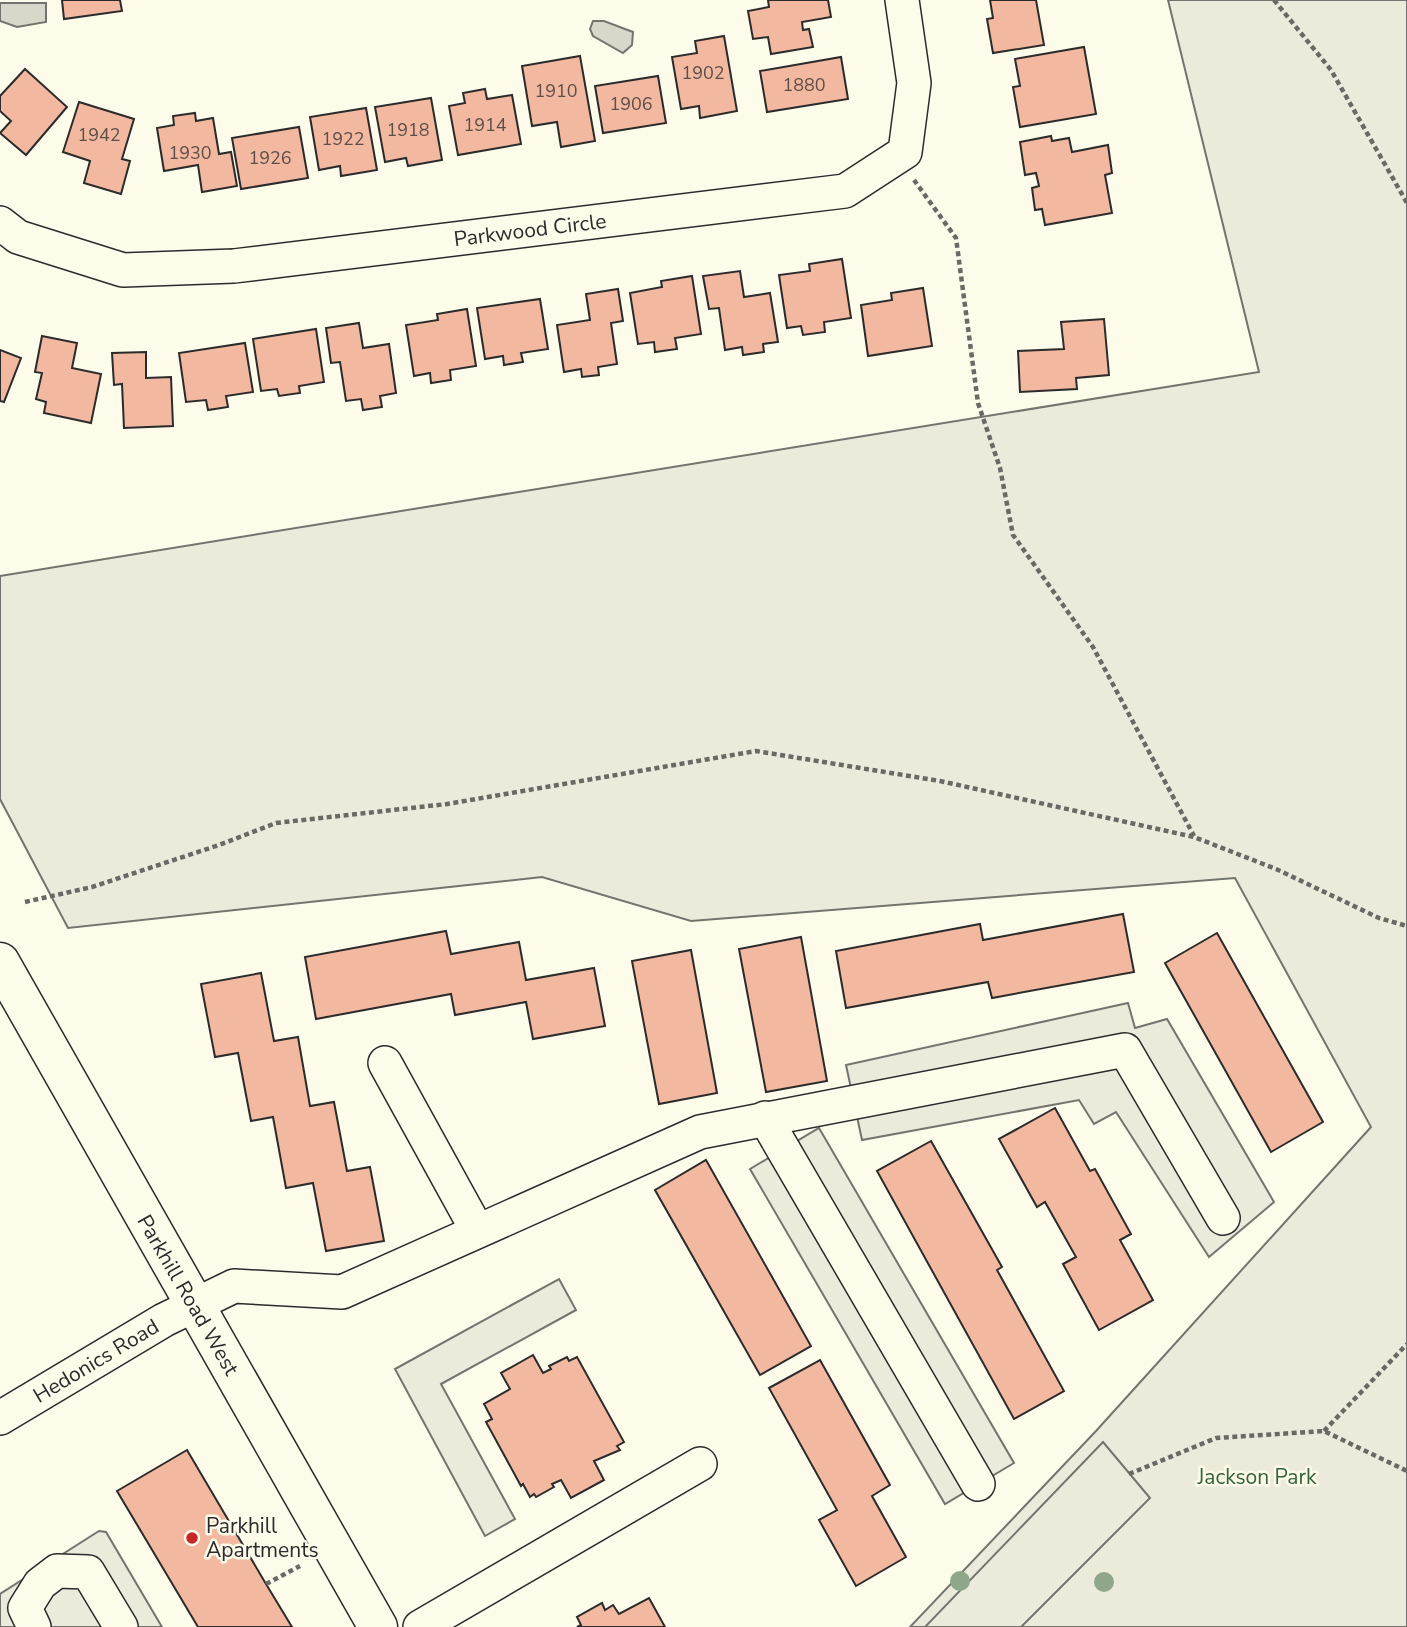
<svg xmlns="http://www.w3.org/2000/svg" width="1407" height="1627" viewBox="0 0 1407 1627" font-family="'Nunito Sans',sans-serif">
  <rect width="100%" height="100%" fill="#fdfbea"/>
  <!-- green -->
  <polygon fill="#ecebdb" stroke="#74746e" stroke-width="2" points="1168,0 1407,0 1407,1627 910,1627 1096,1431 1371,1127 1235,878 691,921 542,877 68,928 0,799 0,576 1259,372"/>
  <!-- parking -->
  <g fill="#eceadb" stroke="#74746e" stroke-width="2">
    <polygon points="1128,1003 1135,1028 1167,1019 1274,1202 1209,1257 1116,1112 1094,1124 1079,1100 862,1140 846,1065"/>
    <polygon points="819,1128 1014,1463 945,1504 750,1169"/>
    <polygon points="559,1279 576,1310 441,1384 515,1519 485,1536 395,1369"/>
    <polygon points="1103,1442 1150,1498 1021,1627 925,1627"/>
    <polygon points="99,1531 106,1532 162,1627 0,1627 0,1594"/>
  </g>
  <!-- water -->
  <g fill="#d8d7c9" stroke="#74746e" stroke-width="2">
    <polygon points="0,3 46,3 46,22 17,27 0,21"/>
    <polygon points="593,21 604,21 633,32 632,45 623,53 593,36 590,29"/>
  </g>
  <!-- building -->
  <g fill="#f2b8a0" stroke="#2b2b2b" stroke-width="2">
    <polygon points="62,0 120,0 122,11 64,19"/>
    <polygon points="768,0 828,0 831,17 802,22 803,30 809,29 813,47 771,54 768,37 753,39 748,11 769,7"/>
    <polygon points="990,0 1036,0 1044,45 993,53 987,19 993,18"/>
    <polygon points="724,36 737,111 700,118 699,106 681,109 672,57 697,53 695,41"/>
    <polygon points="1084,47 1096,114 1020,127 1013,87 1020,86 1015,59"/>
    <polygon points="580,56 595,141 561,147 557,122 532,126 522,66"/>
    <polygon points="841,57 848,99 767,112 760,71"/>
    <polygon points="25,69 67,107 26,155 0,133 11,121 0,111 0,96"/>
    <polygon points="658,76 666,123 603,133 595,86"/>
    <polygon points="485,89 487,99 512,95 521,144 458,155 449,106 465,103 463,93"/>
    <polygon points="431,98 442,160 408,166 406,158 385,162 375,107"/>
    <polygon points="79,102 134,119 122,159 130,161 121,194 84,183 90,161 63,152"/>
    <polygon points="366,108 377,170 341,176 340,166 319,170 310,117"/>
    <polygon points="195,113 196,121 213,118 219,154 231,152 237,186 202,192 198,165 164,171 157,128 174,125 173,116"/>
    <polygon points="299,127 308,178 241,189 232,138"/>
    <polygon points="1051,136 1052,141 1069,138 1072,152 1108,145 1112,173 1105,175 1112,213 1045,225 1042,209 1035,210 1032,188 1039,186 1036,173 1025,175 1020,142"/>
    <polygon points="842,259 851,318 824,322 825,332 803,335 801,326 787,328 779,275 810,271 809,264"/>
    <polygon points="740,271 744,297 770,293 778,342 763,344 764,352 743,355 742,347 725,350 719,308 709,309 703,276"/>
    <polygon points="692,276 701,334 675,338 677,349 655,352 654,342 638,344 630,293 662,287 661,281"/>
    <polygon points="923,288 932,346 868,356 861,305 892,300 891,293"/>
    <polygon points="618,289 623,321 611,323 617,364 598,367 599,375 582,377 581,369 564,372 557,325 590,320 586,294"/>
    <polygon points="540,299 548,349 521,353 523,362 504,365 503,356 485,359 477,308"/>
    <polygon points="467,309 476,366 450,370 451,380 431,383 430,373 414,376 406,325 438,320 437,314"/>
    <polygon points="1104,319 1109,375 1076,378 1077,389 1020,392 1018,351 1064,349 1061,322"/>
    <polygon points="359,323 363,348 389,344 396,393 380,396 382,407 363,410 361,399 346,401 340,362 331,363 326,328"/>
    <polygon points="316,329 324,382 299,386 300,393 279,396 277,389 261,391 253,339"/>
    <polygon points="42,336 77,343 72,368 101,374 91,423 44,413 46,402 36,399 42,373 35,372"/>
    <polygon points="245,343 253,392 226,396 228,407 208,410 206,400 186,402 179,353"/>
    <polygon points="0,350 21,358 4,402 0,401"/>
    <polygon points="146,352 146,378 171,377 173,426 124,428 122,384 114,385 112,353"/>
    <polygon points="1123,914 1134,972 992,998 988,982 846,1008 836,951 980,924 983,940"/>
    <polygon points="446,931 451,954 519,942 526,980 594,968 605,1026 533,1039 526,1002 455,1015 451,994 316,1019 305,957"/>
    <polygon points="1217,933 1323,1122 1271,1152 1165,963"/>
    <polygon points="801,937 827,1081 766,1092 739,949"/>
    <polygon points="691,950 717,1093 659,1104 632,961"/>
    <polygon points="261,973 274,1041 298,1037 310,1106 334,1102 347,1171 370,1167 384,1241 326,1251 313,1183 286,1188 273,1117 251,1121 238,1053 215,1057 201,984"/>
    <polygon points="1055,1108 1090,1171 1095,1169 1131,1234 1120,1240 1153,1300 1099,1330 1063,1264 1076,1257 1045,1202 1037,1207 999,1139"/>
    <polygon points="931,1141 1002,1267 997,1270 1064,1391 1014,1419 877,1171"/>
    <polygon points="706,1160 811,1346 760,1375 655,1190"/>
    <polygon points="533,1355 543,1373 551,1369 549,1366 567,1357 569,1361 577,1357 624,1442 617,1446 620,1450 594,1461 604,1480 571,1498 561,1480 552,1484 554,1487 536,1497 534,1494 530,1497 523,1484 521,1486 486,1422 492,1419 484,1404 510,1389 501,1373"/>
    <polygon points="820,1360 890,1485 872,1496 906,1557 856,1586 819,1520 837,1510 769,1388"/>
    <polygon points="187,1450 266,1584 292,1627 198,1627 117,1491"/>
    <polygon points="649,1598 665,1627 577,1627 581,1625 577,1617 602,1603 605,1610 613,1605 619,1614"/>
  </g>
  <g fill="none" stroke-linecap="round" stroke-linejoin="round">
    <!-- minor casing -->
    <g stroke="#2b2b2b" stroke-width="36">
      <g id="minor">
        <polyline points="0,223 18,237 123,270 234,266 845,191 905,152 914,83 902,0"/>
        <polyline points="385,1063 477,1230"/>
        <polyline points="765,1118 978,1484"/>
        <polyline points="0,1418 164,1320 234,1286 342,1292 700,1132 1125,1050 1223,1218"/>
        <polyline points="34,1627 25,1608 40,1584 57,1571 88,1572 121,1627"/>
        <polyline points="420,1627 700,1464"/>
      </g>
    </g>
    <!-- major casing -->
    <g stroke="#2b2b2b" stroke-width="41">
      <polyline id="major" points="0,962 378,1627"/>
    </g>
    <!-- path -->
    <g stroke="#6a6964" stroke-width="4.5" stroke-dasharray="5 3.5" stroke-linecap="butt">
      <polyline points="1274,0 1331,70 1407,203"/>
      <polyline points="914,180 956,238 978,403 1000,468 1013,535 1093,647 1194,836"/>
      <polyline points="25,902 92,887 219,845 276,823 447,804 756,751 940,781 1194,837 1276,869 1379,918 1407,926"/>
      <polyline points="1324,1431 1407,1344"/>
      <polyline points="1129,1474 1216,1438 1324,1431 1407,1471"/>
      <polyline points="266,1584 300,1566"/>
    </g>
    <!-- minor -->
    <use href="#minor" stroke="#fdfbea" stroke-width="33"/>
    <!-- major -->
    <use href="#major" stroke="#fdfbea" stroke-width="38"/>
  </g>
  <!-- trees -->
  <g fill="#8ea78a">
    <circle cx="960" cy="1581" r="10"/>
    <circle cx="1104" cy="1582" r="10"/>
  </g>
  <!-- markers -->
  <circle fill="#c62828" stroke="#fdfbea" stroke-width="2.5" cx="192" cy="1538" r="7"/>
  <g text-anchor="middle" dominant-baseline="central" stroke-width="5" stroke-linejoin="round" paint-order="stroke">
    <!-- number labels -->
    <g font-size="18" fill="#5d4e48">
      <text x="703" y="73">1902</text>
      <text x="804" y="85">1880</text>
      <text x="556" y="91">1910</text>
      <text x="631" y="104">1906</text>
      <text x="485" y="125">1914</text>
      <text x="408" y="130">1918</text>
      <text x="99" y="135">1942</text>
      <text x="343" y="139">1922</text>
      <text x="190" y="153">1930</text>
      <text x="270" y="158">1926</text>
    </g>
    <!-- street labels -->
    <g font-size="21" fill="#2b2b2b" stroke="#fdfbea">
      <text transform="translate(530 230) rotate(-7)">Parkwood Circle</text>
      <text transform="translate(188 1295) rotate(60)">Parkhill Road West</text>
      <text transform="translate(96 1361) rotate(-31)">Hedonics Road</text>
    </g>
    <!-- park labels -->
    <g font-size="21" fill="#34623c" stroke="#fdfbea">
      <text x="1257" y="1477">Jackson Park</text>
    </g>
    <!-- poi labels -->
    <g font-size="21" fill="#2b2b2b" stroke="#fdfbea" text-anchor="start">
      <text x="206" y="1526">Parkhill<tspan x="206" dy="24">Apartments</tspan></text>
    </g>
  </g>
</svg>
